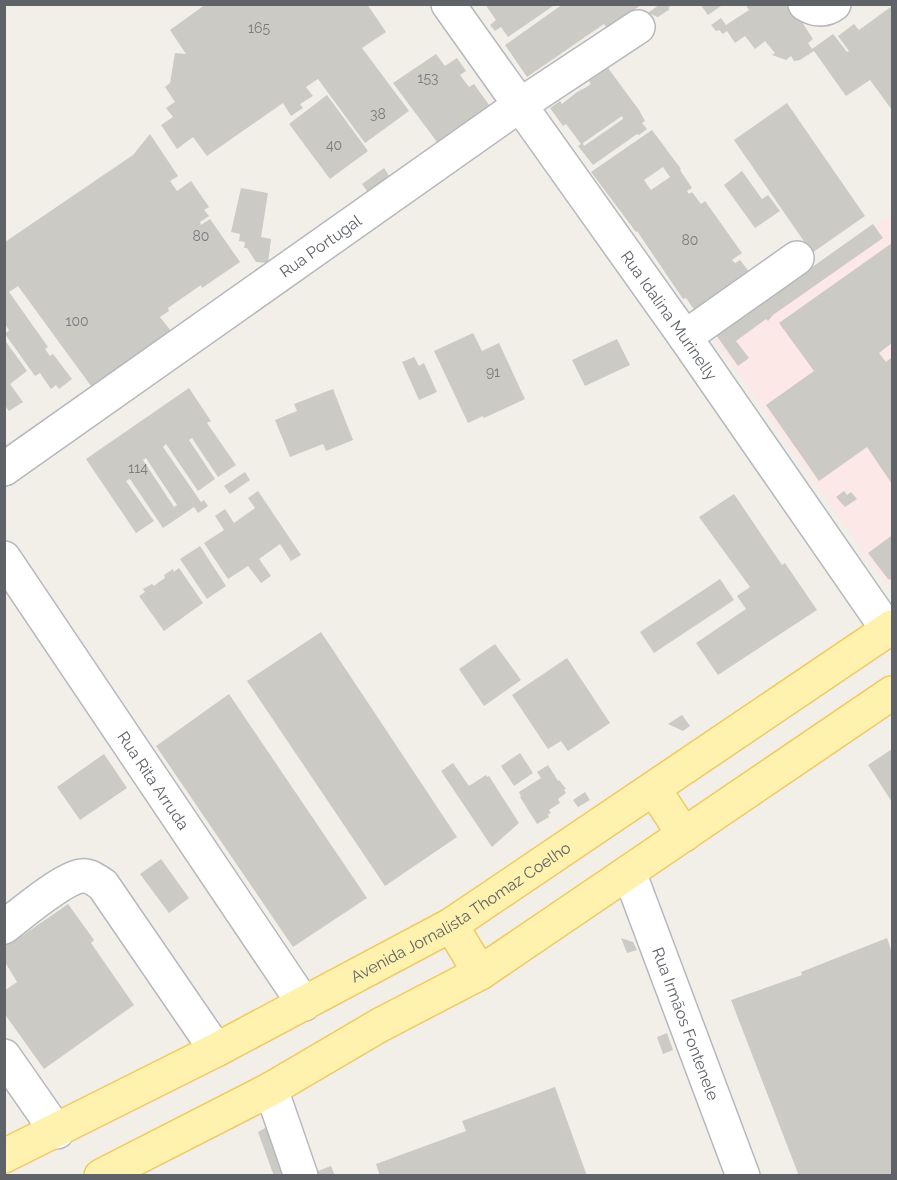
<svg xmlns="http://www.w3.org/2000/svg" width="897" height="1180" viewBox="0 0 897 1180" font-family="Raleway,sans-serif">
  <rect width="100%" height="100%" fill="#f1efe8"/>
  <!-- medical -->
  <polygon fill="#fce8e6" points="892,214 892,586 887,585 715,340"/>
  <!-- building -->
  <g fill="#cccac5" fill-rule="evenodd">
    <polygon points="206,4 367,4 386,32 362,48 409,111 365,143 318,79 306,87 313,96 300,104 303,108 291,116 283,103 207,156 193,137 177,149 161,125 173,117 166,108 175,102 165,87 170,83 175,53 186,54 170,30"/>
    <polygon points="485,4 556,4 508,37 501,27 495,31 490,25 496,20"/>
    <polygon points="563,4 642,4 608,30 604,24 527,77 505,45"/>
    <polygon points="660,4 673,4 668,8 670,9 658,17 648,13"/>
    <polygon points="700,4 724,4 708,15"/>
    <polygon points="745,4 785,4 787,7 790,4 813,39 808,43 812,49 833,34 847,52 849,51 838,36 854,24 859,30 892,6 892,110 870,80 846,96 814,51 800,60 794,61 791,56 786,60 772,55 775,53 765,41 755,49 745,36 735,43 727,31 723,34 719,30 716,31 711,25 721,18 726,25 749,10"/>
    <polygon points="436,54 445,66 457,58 466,71 460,75 469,87 474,84 492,109 440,146 393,83"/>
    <path d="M 608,68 L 639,110 L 645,121 L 642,123 L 647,129 L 639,135 L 637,134 L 593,165 L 578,146 L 581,144 L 566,124 L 563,126 L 550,108 L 560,101 L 562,104 L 577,92 L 585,88 L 591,84 L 589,81 ZM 622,116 L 623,119 L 584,146 L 583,143 Z"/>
    <polygon points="327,95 368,151 330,179 289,124"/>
    <polygon points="787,103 865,216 812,253 734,140"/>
    <path d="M 652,130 L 681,169 L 680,170 L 692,188 L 687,191 L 689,194 L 692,192 L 701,204 L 705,201 L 742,253 L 732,260 L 735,263 L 740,260 L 750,273 L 695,311 L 686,298 L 683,299 L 637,231 L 636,232 L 591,172 ZM 663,167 L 670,177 L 651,190 L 644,180 Z"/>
    <polygon points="150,134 178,176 170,181 177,191 191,181 209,207 204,210 209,216 200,222 201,225 210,219 240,262 202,288 201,285 168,308 169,311 160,317 171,331 91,386 18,286 9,292 48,347 45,349 50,356 53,354 72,379 59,389 56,385 51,389 40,373 35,376 5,334 9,330 5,324 5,242 133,155"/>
    <polygon points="384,168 391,179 369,194 362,184"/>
    <polygon points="742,171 762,199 768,195 780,211 755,228 724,185"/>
    <polygon points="241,188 268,193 261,237 271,239 268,263 256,262 247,248 244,248 245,242 239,241 240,234 231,232"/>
    <polygon points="873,224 883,238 773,315 768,321 766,319 736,341 749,358 738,366 716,335"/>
    <polygon points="892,243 892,343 879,353 886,362 892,357 892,484 867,447 819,481 766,405 814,371 779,323"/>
    <polygon points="473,333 482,351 499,343 525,399 484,418 483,416 468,423 434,351"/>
    <polygon points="4,339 27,371 10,384 23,402 9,411 4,404"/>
    <polygon points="617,339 630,365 585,386 572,360"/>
    <polygon points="414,357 419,366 424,363 437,392 419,400 402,362"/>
    <path d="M 189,388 L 211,421 L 207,423 L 236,465 L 218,477 L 192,438 L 189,440 L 215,479 L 198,491 L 166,444 L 163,447 L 201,502 L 204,500 L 208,506 L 198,513 L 194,507 L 163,528 L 130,479 L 126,481 L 154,521 L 136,533 L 86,459 ZM 146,458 L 177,505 L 174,507 L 143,460 Z"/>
    <polygon points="333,389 353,440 326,451 323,444 290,457 275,420 297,411 294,404"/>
    <polygon points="245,472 250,480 230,494 224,486"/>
    <polygon points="258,491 301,555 291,561 280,544 259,559 271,576 261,583 248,566 228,579 204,543 224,530 215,516 225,509 234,523 255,508 248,498"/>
    <polygon points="844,491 847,495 851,492 857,499 845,507 836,497"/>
    <polygon points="734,494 782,565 785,563 817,610 718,675 696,643 746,609 737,596 750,587 699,517"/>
    <polygon points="891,536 892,538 892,580 888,579 868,553"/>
    <polygon points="200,546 226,586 207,599 180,559"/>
    <polygon points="179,568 203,603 164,631 139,596 145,592 143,589 152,584 154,586 159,582 165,578 164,575 173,569 174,572"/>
    <polygon points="720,579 734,600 654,653 640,632"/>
    <polygon points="321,632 457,837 385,886 247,681"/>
    <polygon points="495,644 521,680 484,706 459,669"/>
    <polygon points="567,658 610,723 568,751 561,741 548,749 512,695"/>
    <polygon points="229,694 367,898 293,947 156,746"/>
    <polygon points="682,715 690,726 683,731 668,724"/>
    <polygon points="892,749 892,802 868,765"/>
    <polygon points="520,753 533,773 514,786 501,766"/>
    <polygon points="104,754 127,788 80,820 57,787"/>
    <polygon points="453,763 469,786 486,775 487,777 489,776 519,823 492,847 441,771"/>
    <polygon points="548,765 558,781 559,780 566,789 564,790 566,793 558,799 560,803 549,810 551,813 548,814 549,817 537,824 520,797 521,796 519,792 541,778 537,772"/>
    <polygon points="585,792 590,800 578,807 573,800"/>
    <polygon points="161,859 189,898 169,913 140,874"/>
    <polygon points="68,904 94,940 91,943 134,1005 44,1069 4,1013 4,991 17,982 5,962 5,917 19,938"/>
    <polygon points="621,938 633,942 637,950 627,953"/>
    <polygon points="887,938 892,953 892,1176 799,1176 731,1000 802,975 801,972"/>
    <polygon points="667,1033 673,1050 663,1054 657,1037"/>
    <polygon points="555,1087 587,1176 380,1176 376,1164 466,1131 462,1121"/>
    <polygon points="276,1122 297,1176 274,1176 258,1132"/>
    <polygon points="331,1166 335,1176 307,1176 307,1175"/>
  </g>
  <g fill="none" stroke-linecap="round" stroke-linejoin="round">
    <!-- minor casing -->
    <g stroke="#b5b8bc" stroke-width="36">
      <g id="minor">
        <path id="s1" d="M 448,4 L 685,337 L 888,630"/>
        <path d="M 805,4 C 815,10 825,11 834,4"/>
        <polyline points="685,337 797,258"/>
        <path id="s2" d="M 4,469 L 520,105 L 638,27"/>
        <path id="s3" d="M 4,558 L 304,1004"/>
        <path id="s4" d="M 629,872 L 743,1176"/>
        <path d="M 4,927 C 21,914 62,879 81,876 C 89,875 96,880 103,885 L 216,1050"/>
        <polyline points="4,1056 57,1132"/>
        <polyline points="271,1089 301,1176"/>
      </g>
    </g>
    <!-- major casing -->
    <g stroke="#f2c960" stroke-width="36">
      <g id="major">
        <polyline points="654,789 684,835"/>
        <polyline points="451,925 480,973"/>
        <path id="s5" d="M 4,1156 L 216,1050 L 451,925 L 892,627"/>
        <polyline points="101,1176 271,1089 380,1025 480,973 892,693"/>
      </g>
    </g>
    <!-- minor -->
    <use href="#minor" stroke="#fff" stroke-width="33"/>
    <!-- major -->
    <use href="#major" stroke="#fff2af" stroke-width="33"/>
  </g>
  <g text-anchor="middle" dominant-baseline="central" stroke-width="4.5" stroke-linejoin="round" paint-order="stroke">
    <!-- number labels -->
    <g font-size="14" fill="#7a7d7f">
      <text x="259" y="28">165</text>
      <text x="428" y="78">153</text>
      <text x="378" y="114">38</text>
      <text x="334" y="145">40</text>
      <text x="201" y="236">80</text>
      <text x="690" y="240">80</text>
      <text x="77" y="321">100</text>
      <text x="493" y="372">91</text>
      <text x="138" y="468">114</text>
    </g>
    <!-- street labels -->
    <g font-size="16" fill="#5f6368" stroke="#fff">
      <text stroke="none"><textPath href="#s2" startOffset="387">Rua Portugal</textPath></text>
      <text stroke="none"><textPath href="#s1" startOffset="382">Rua Idalina Murinelly</textPath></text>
      <text stroke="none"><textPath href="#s3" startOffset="268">Rua Rita Arruda</textPath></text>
      <text stroke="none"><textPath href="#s5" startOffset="518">Avenida Jornalista Thomaz Coelho</textPath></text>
      <text stroke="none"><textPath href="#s4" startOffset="162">Rua Irmãos Fontenele</textPath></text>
    </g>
  </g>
  <!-- border -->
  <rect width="897" height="1180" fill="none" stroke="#5f6368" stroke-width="12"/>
</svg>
